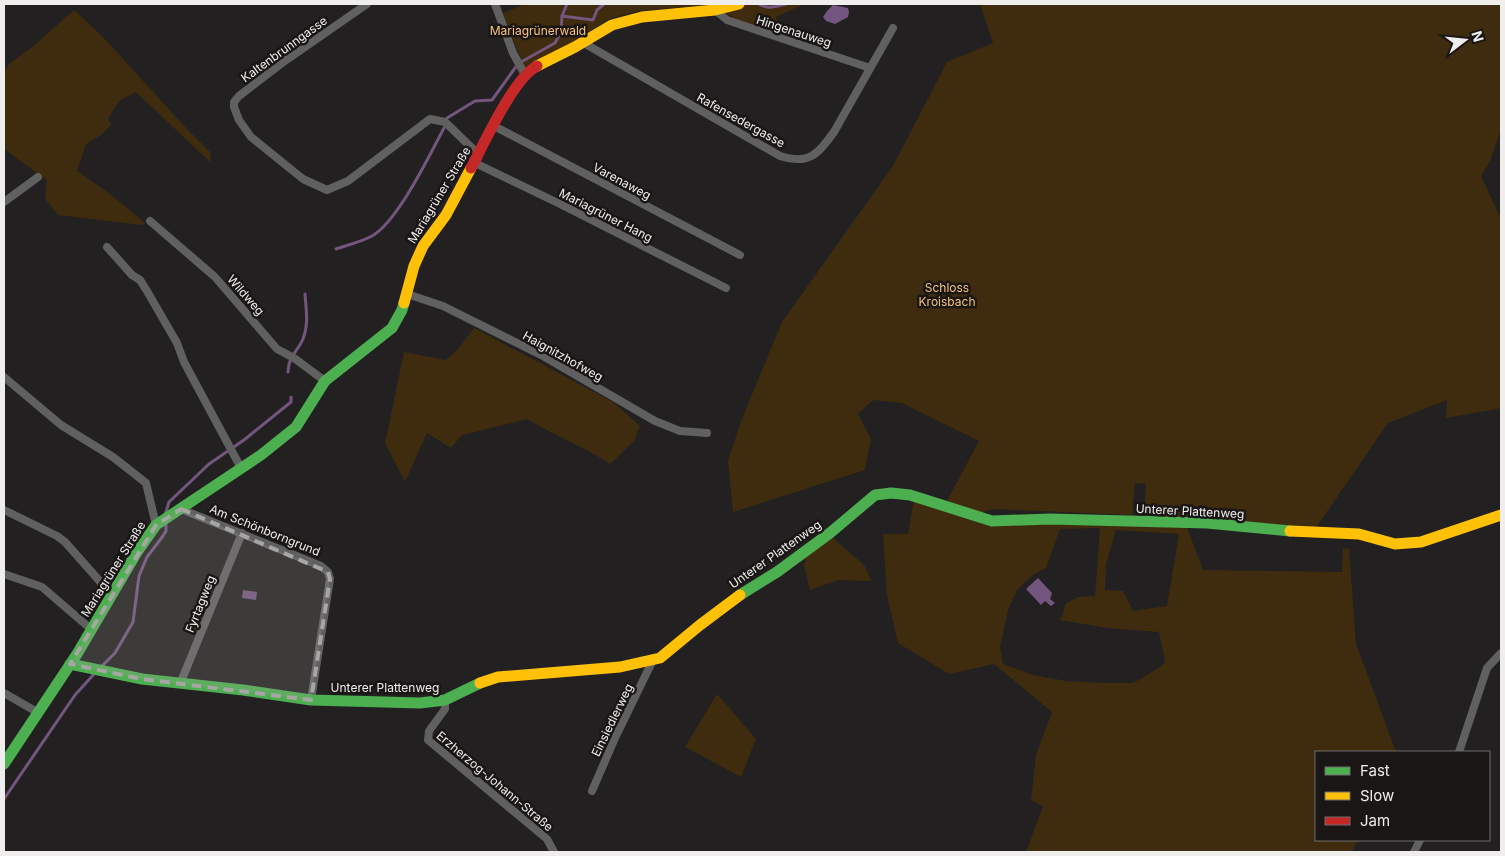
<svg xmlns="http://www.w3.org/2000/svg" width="1505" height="856" viewBox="0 0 1505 856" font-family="Inter,sans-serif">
  <rect width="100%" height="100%" fill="#222020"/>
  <!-- green -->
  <g fill="#3f2c0f" fill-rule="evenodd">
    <polygon points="524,4 805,4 776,17 778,25 771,32 736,19 712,5 638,11 609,19 574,42 525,68 502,14"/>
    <path d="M 980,4 L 1501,4 L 1501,132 L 1500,132 L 1490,161 L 1481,176 L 1499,215 L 1501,215 L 1501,408 L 1446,418 L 1447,400 L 1388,423 L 1315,529 L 1144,516 L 1146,484 L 1135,483 L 1132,515 L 992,509 L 969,517 L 982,524 L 1066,522 L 1186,525 L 1203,570 L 1342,572 L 1343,548 L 1349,549 L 1356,644 L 1396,752 L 1316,752 L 1316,840 L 1358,840 L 1352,852 L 1026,852 L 1043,806 L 1031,800 L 1036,755 L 1052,712 L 994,664 L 949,674 L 898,643 L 887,595 L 883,534 L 908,534 L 914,500 L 943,508 L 979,441 L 902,403 L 873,400 L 858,414 L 871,439 L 865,470 L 733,512 L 728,461 L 741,421 L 782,322 L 893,166 L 947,62 L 993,43 ZM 1100,528 L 1095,596 L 1078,597 L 1065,604 L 1063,614 L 1059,620 L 1108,628 L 1159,632 L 1165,661 L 1164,664 L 1141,679 L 1132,683 L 1103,683 L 1066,681 L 1033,675 L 1003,664 L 1000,647 L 1008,610 L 1017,590 L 1034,574 L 1046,568 L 1060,529 ZM 1116,530 L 1179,534 L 1167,606 L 1133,611 L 1123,591 L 1105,590 L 1106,564 Z"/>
    <polygon points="74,10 102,36 186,128 211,153 210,162 136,92 120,100 108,118 111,125 101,135 86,144 77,171 110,194 145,223 142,225 58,215 45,199 47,180 4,149 4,72 9,64 31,48"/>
    <path d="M 474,328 L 613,402 L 640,426 L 634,441 L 610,464 C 584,447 554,435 527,419 L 462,435 L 451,448 L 427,433 L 405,482 L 385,443 L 404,352 L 446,360 L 457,350 Z"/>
    <polygon points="832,537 865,566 871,581 838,580 810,590 804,565 806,560 800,557"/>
    <polygon points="189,615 194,618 195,616 202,619 197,632 192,626 194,620 188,617"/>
    <polygon points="717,694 756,739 741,777 685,747"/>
  </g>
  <!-- water -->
  <g fill="#745580">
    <polygon points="833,5 848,8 849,12 848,17 835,24 826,21 823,17 827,11"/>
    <polygon points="1038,578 1052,593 1050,599 1055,603 1051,606 1045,601 1041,605 1026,589"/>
    <polygon points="243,590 257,592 256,600 242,598"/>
  </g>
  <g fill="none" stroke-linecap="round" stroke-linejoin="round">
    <!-- stream -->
    <g stroke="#745580" stroke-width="3">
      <path d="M 759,4 C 768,10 777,6 786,4"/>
      <polyline points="562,16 593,20 597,10 604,4"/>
      <polyline points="447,118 475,101 492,100 515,68 521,62 555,43 561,32 562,16 567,4"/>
      <path d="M 336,249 C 347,245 361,242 372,236 C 398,221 429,156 444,128"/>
      <path d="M 288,372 C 289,354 297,353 303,339 C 309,324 306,310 305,294"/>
      <polyline points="165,515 169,502 209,464 244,440 291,402 291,397"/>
      <polyline points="101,667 115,653 133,622 139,576 147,557 163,536 166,531 166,522"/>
      <polyline points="4,799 75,695 95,673"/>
    </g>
    <!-- street -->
    <g stroke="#616060" stroke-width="8">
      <polyline points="367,4 282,63 239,96 234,102 234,107 239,120 251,137 303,179 327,190 348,181 430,119 445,122 475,151 478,158"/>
      <polyline points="495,4 513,53 525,75"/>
      <polyline points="715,10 727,20 870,68"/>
      <path d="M 582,42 L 780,156 C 809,165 817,155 834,132 L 893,28"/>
      <polyline points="494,126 740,255"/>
      <polyline points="475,163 558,203 726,288"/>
      <polyline points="4,202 38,177"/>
      <polyline points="150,221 215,277 277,349 294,358 325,381"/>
      <polyline points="107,247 132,275 140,280 147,291 177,343 184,362 241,468"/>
      <polyline points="407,294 443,306 543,356 655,421 680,431 707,433"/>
      <polyline points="4,377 61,425 113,457 146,483 156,525"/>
      <polyline points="181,509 321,566 328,572 330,579 311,700"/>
      <polyline points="4,510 57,536 65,542 112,595"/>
      <polyline points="4,574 42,587 92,630"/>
      <polyline points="180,684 242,533"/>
      <polyline points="4,693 37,712"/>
      <polyline points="445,700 445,709 429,731 428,740 547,839 554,852"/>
      <polyline points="1459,752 1487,668 1501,653"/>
      <polyline points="592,791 615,738 653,660"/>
      <polyline points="1414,852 1420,840"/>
    </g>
    <!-- fast -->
    <g stroke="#4caf50" stroke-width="11">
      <polyline points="740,595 777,572 830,533 875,495 891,493 910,495 992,521 1050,519 1207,523 1290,531"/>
      <polyline points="70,664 142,679 243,690 311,700 420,703 445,700 480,683"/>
      <polyline points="4,764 77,654 137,552 156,525 261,455 296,427 325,381 392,328 402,310 404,303"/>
    </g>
    <!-- slow -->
    <g stroke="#ffc107" stroke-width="11">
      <polyline points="537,66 575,47 612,25 642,17 715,10 739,4"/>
      <polyline points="404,303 414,266 423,246 446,215 471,168"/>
      <polyline points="1290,531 1359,534 1395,544 1421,542 1501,515"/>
      <polyline points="480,683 498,677 620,667 660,658 700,625 740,595"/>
    </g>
    <!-- jam -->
    <path stroke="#c62828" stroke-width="11" d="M 471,168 C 485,142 513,79 537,66"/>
  </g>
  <!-- marked area -->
  <path fill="#a8a5a5" fill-opacity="0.2" stroke="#a8a5a5" stroke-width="4" stroke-dasharray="10 6" stroke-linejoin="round" d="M 181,509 L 328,572 L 330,579 L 311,700 L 142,679 L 70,664 L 156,525 Z"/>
  <g text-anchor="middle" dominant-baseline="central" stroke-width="5" stroke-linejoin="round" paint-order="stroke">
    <!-- park labels -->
    <g font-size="12" fill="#f7c376" stroke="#1a1616">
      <text x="538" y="30">Mariagrünerwald</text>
      <text x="947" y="287">Schloss<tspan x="947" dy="14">Kroisbach</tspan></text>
    </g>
    <!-- street labels -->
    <g font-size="12" fill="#f0eded" stroke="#1a1616">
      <text transform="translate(794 31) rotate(18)">Hingenauweg</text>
      <text transform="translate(284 49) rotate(-36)">Kaltenbrunngasse</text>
      <text transform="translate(741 120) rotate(29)">Rafensedergasse</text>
      <text transform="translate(622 181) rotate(28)">Varenaweg</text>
      <text transform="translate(439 195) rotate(-59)">Mariagrüner Straße</text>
      <text transform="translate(606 215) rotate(27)">Mariagrüner Hang</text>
      <text transform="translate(246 295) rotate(49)">Wildweg</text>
      <text transform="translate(563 356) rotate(29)">Haignitzhofweg</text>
      <text transform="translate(1190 511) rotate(3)">Unterer Plattenweg</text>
      <text transform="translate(265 530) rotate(22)">Am Schönborngrund</text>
      <text transform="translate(775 554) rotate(-35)">Unterer Plattenweg</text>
      <text transform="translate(113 569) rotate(-58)">Mariagrüner Straße</text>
      <text transform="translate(200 604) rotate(-68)">Fyrtagweg</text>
      <text x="385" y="687">Unterer Plattenweg</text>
      <text transform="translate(612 720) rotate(-64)">Einsiedlerweg</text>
      <text transform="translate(495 781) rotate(40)">Erzherzog-Johann-Straße</text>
    </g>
  </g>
  <!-- border -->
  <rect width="1505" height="856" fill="none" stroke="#f0eded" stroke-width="10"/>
  <!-- legend -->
  <rect x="1315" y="751" width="175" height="90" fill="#1a1616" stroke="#706c6c"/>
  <rect x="1325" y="767" width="25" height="8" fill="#4caf50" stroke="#706c6c"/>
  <text x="1360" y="776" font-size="15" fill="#f0eded">Fast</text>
  <rect x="1325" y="792" width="25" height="8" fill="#ffc107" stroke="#706c6c"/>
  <text x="1360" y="801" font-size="15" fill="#f0eded">Slow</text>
  <rect x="1325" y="817" width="25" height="8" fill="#c62828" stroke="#706c6c"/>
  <text x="1360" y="826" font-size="15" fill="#f0eded">Jam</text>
  <!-- north arrow -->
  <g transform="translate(1465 40) rotate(74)" stroke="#1a1616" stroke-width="4" paint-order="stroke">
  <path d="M0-4L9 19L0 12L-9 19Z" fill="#f0eded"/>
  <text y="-8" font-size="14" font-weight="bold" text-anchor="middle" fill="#f0eded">N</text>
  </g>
</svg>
